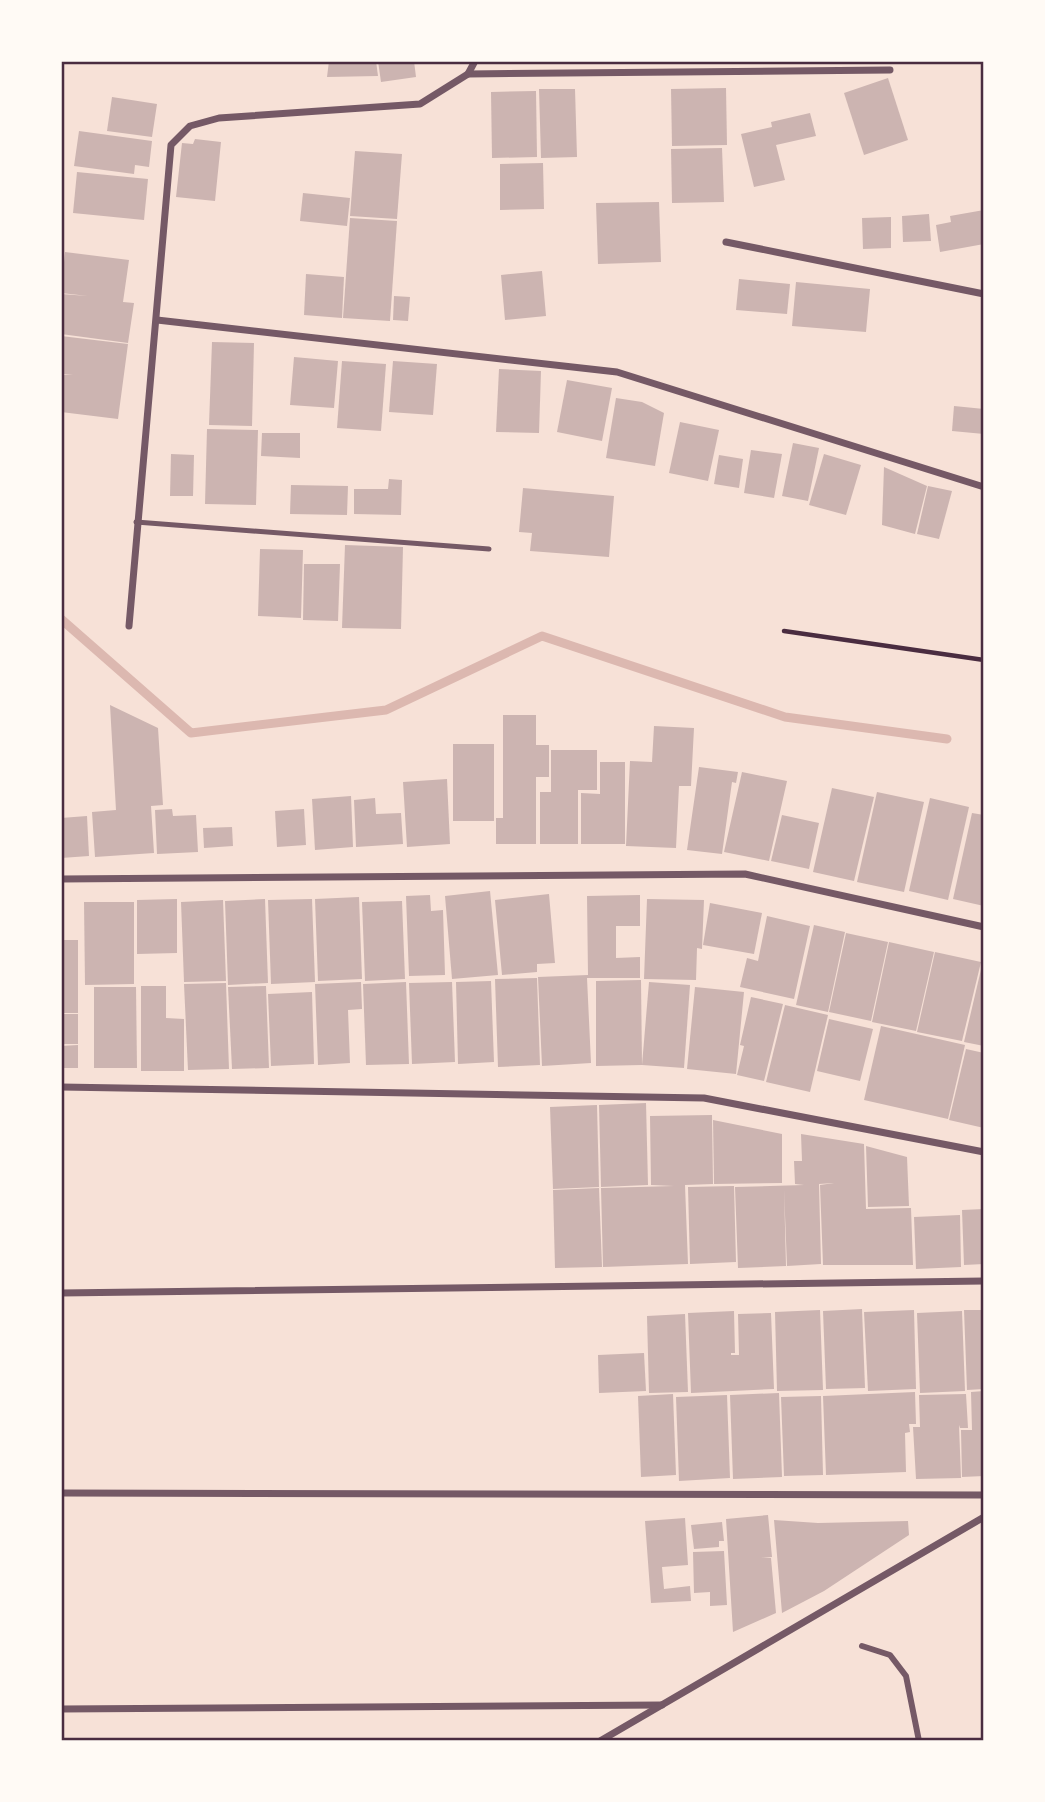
<svg xmlns="http://www.w3.org/2000/svg" width="1045" height="1802" viewBox="0 0 1045 1802" font-family="'Space Grotesk',sans-serif">
  <rect width="100%" height="100%" fill="#f7e1d7"/>
  <g fill="none" stroke-linecap="round" stroke-linejoin="round">
    <!-- stream -->
    <polyline stroke="#dcb8b0" stroke-width="9" points="61,619 191,733 386,710 542,636 785,717 947,739"/>
  </g>
  <!-- building -->
  <g fill="#ccb4b1">
    <polygon points="329,61 376,61 378,76 327,77"/>
    <polygon points="378,61 414,61 416,77 381,82"/>
    <polygon points="888,78 908,140 864,155 844,93"/>
    <polygon points="726,88 727,145 672,146 671,89"/>
    <polygon points="539,89 575,89 577,157 541,158"/>
    <polygon points="536,91 537,157 492,158 491,92"/>
    <polygon points="112,97 157,104 152,137 107,131"/>
    <polygon points="810,113 816,136 776,145 785,180 754,187 741,134 772,127 771,122"/>
    <polygon points="79,131 152,141 149,167 135,165 134,174 74,166"/>
    <polygon points="195,139 221,142 215,201 176,197 182,143 193,144"/>
    <polygon points="722,148 724,202 672,203 671,149"/>
    <polygon points="355,151 402,154 397,219 350,216"/>
    <polygon points="543,163 544,209 500,210 500,164"/>
    <polygon points="77,172 148,179 144,220 73,213"/>
    <polygon points="303,193 350,198 347,226 300,221"/>
    <polygon points="659,202 661,262 598,264 596,203"/>
    <polygon points="984,210 984,244 940,252 936,225 951,222 950,216"/>
    <polygon points="929,214 931,241 903,242 902,216"/>
    <polygon points="891,217 891,248 863,249 862,218"/>
    <polygon points="350,218 397,221 390,321 343,318"/>
    <polygon points="65,252 129,260 123,302 134,303 128,343 61,334 61,294 88,296 61,293"/>
    <polygon points="542,271 546,316 505,320 501,275"/>
    <polygon points="306,274 344,277 342,318 304,315"/>
    <polygon points="739,279 790,284 787,314 736,310"/>
    <polygon points="796,282 870,289 866,332 792,326"/>
    <polygon points="394,296 410,297 408,321 393,320"/>
    <polygon points="61,336 128,344 118,419 61,412 61,375 73,375 61,374"/>
    <polygon points="212,342 254,343 252,426 209,425"/>
    <polygon points="294,357 338,361 334,408 290,405"/>
    <polygon points="342,361 386,364 381,431 337,428"/>
    <polygon points="393,361 437,364 433,415 389,412"/>
    <polygon points="499,369 541,371 539,433 496,432"/>
    <polygon points="567,380 612,388 602,441 557,432"/>
    <polygon points="616,398 642,402 664,413 655,466 606,458"/>
    <polygon points="954,406 984,409 984,434 952,431"/>
    <polygon points="680,422 719,430 708,481 669,473"/>
    <polygon points="207,429 258,430 256,505 205,504"/>
    <polygon points="262,433 300,433 300,458 261,456"/>
    <polygon points="793,443 819,448 808,501 782,496"/>
    <polygon points="751,450 782,454 774,498 744,493"/>
    <polygon points="171,454 194,455 193,496 170,496"/>
    <polygon points="824,454 861,465 846,515 809,505"/>
    <polygon points="719,455 743,459 739,488 714,484"/>
    <polygon points="884,467 927,486 915,534 882,525"/>
    <polygon points="389,479 402,480 401,515 354,514 354,489 388,489"/>
    <polygon points="291,485 348,486 347,515 290,514"/>
    <polygon points="928,486 952,491 939,539 917,534"/>
    <polygon points="523,488 614,496 609,557 530,551 532,533 519,532"/>
    <polygon points="345,545 403,547 401,629 342,628"/>
    <polygon points="260,549 303,550 301,618 258,616"/>
    <polygon points="304,564 340,564 338,621 303,620"/>
    <polygon points="110,705 158,728 163,805 151,806 154,853 95,857 92,812 116,810"/>
    <polygon points="503,715 536,715 536,745 549,745 549,777 536,777 536,844 496,844 496,818 503,818"/>
    <polygon points="654,726 694,728 691,786 679,786 676,848 626,846 630,761 652,762"/>
    <rect x="453" y="744" width="41" height="77"/>
    <polygon points="551,750 597,750 597,790 578,790 578,844 540,844 540,792 551,792"/>
    <polygon points="600,762 625,762 625,844 581,844 581,793 600,794"/>
    <polygon points="699,767 738,772 736,783 732,782 722,854 687,850"/>
    <polygon points="742,772 787,781 769,861 724,852"/>
    <polygon points="447,779 450,844 407,847 403,782"/>
    <polygon points="832,788 874,797 854,881 813,872"/>
    <polygon points="877,792 924,802 904,892 857,882"/>
    <polygon points="351,796 353,847 315,850 312,799"/>
    <polygon points="375,798 376,814 401,813 403,844 356,847 354,800"/>
    <polygon points="930,798 969,807 948,900 909,891"/>
    <polygon points="172,809 173,816 196,815 198,852 157,854 155,810"/>
    <polygon points="304,809 306,845 277,847 275,811"/>
    <polygon points="972,813 984,815 984,906 953,899"/>
    <polygon points="782,815 819,823 809,869 771,861"/>
    <polygon points="87,816 89,856 61,858 61,818"/>
    <polygon points="232,827 233,846 204,848 203,828"/>
    <polygon points="490,891 498,975 452,979 445,896"/>
    <polygon points="549,894 555,963 537,964 537,972 502,975 495,900"/>
    <polygon points="430,895 431,911 443,910 445,975 409,976 406,896"/>
    <polygon points="640,895 640,926 616,926 616,958 640,957 640,978 587,978 591,1063 542,1066 538,977 588,975 587,896"/>
    <polygon points="359,897 362,979 318,981 315,899"/>
    <polygon points="177,899 177,953 137,954 137,900"/>
    <polygon points="265,899 268,983 228,985 225,901"/>
    <polygon points="312,899 315,982 271,984 268,900"/>
    <polygon points="647,899 704,900 702,949 697,948 696,980 644,979"/>
    <polygon points="223,900 226,981 184,982 181,902"/>
    <polygon points="402,901 405,979 365,981 362,902"/>
    <polygon points="84,902 134,902 134,984 85,985"/>
    <polygon points="710,903 762,913 754,954 703,945"/>
    <polygon points="767,916 810,926 794,999 740,987 747,958 758,961"/>
    <polygon points="814,925 845,932 828,1012 796,1005"/>
    <polygon points="846,933 888,942 871,1021 829,1012"/>
    <rect x="61" y="940" width="17" height="73"/>
    <polygon points="889,942 934,952 916,1031 872,1022"/>
    <polygon points="935,952 981,962 962,1041 917,1032"/>
    <polygon points="983,961 984,961 984,1046 964,1042"/>
    <polygon points="537,978 540,1065 498,1067 495,979"/>
    <polygon points="641,980 642,1065 596,1066 596,981"/>
    <polygon points="491,981 494,1062 458,1064 456,982"/>
    <polygon points="361,982 362,1009 348,1010 350,1063 318,1065 315,984"/>
    <polygon points="406,982 409,1064 366,1065 363,984"/>
    <polygon points="452,982 455,1062 412,1064 409,983"/>
    <polygon points="649,982 690,985 684,1068 642,1065"/>
    <polygon points="226,983 229,1069 188,1070 184,984"/>
    <polygon points="141,986 166,986 166,1018 184,1019 184,1071 141,1071"/>
    <polygon points="266,986 269,1068 232,1069 228,987"/>
    <polygon points="94,987 136,987 137,1068 94,1068"/>
    <polygon points="695,987 744,992 736,1074 687,1069"/>
    <polygon points="312,992 314,1064 271,1066 268,994"/>
    <polygon points="751,997 783,1004 764,1081 737,1075 744,1046 740,1045"/>
    <polygon points="785,1005 828,1015 810,1092 766,1082"/>
    <rect x="61" y="1014" width="17" height="30"/>
    <polygon points="829,1019 873,1029 860,1081 817,1071"/>
    <polygon points="881,1026 965,1045 948,1119 864,1100"/>
    <polygon points="78,1045 78,1068 61,1068 61,1046"/>
    <polygon points="966,1049 984,1053 984,1128 949,1120"/>
    <polygon points="646,1103 648,1185 601,1187 599,1105"/>
    <polygon points="597,1105 599,1187 553,1189 550,1107"/>
    <polygon points="712,1115 713,1184 685,1185 688,1264 603,1267 601,1188 674,1186 651,1185 650,1116"/>
    <polygon points="713,1120 782,1134 782,1183 714,1184"/>
    <polygon points="801,1134 864,1144 866,1209 911,1208 913,1265 823,1265 820,1185 834,1183 819,1184 821,1264 787,1266 784,1189 786,1266 738,1268 735,1187 804,1185 795,1184 794,1161 802,1161"/>
    <polygon points="866,1146 907,1157 909,1206 868,1207"/>
    <polygon points="734,1186 736,1262 690,1264 688,1187"/>
    <polygon points="599,1188 602,1267 555,1268 553,1190"/>
    <polygon points="984,1209 984,1264 964,1265 962,1210"/>
    <polygon points="960,1215 961,1267 916,1269 914,1217"/>
    <polygon points="862,1309 865,1388 826,1389 823,1311"/>
    <polygon points="820,1310 823,1390 777,1391 775,1312"/>
    <polygon points="914,1310 916,1389 868,1391 864,1312"/>
    <polygon points="964,1310 984,1310 984,1389 967,1390"/>
    <polygon points="734,1311 735,1353 731,1353 731,1355 739,1355 738,1314 771,1313 774,1389 691,1393 688,1313"/>
    <polygon points="962,1311 965,1391 920,1393 917,1313"/>
    <polygon points="685,1314 688,1392 649,1393 647,1316"/>
    <polygon points="644,1353 646,1391 599,1393 598,1355"/>
    <polygon points="984,1391 984,1476 962,1477 961,1430 972,1430 971,1392"/>
    <polygon points="915,1392 916,1424 909,1424 910,1432 905,1433 906,1472 826,1475 823,1396"/>
    <polygon points="779,1393 782,1477 733,1479 730,1395"/>
    <polygon points="673,1394 676,1475 641,1477 638,1396"/>
    <polygon points="966,1394 968,1428 960,1428 959,1425 961,1478 916,1479 913,1427 920,1427 919,1395"/>
    <polygon points="727,1395 730,1478 679,1481 676,1397"/>
    <polygon points="821,1396 823,1475 784,1476 781,1397"/>
    <polygon points="768,1515 772,1557 761,1558 771,1558 776,1613 733,1632 726,1519"/>
    <polygon points="685,1518 688,1565 662,1567 664,1589 690,1586 691,1601 651,1603 645,1521"/>
    <polygon points="774,1520 818,1523 908,1521 909,1535 824,1591 782,1613"/>
    <polygon points="722,1522 724,1541 719,1541 719,1547 694,1549 691,1525"/>
    <polygon points="724,1551 727,1605 710,1606 710,1592 694,1593 693,1552"/>
  </g>
  <g fill="none" stroke-linecap="round" stroke-linejoin="round">
    <!-- path -->
    <polyline stroke="#4a2c40" stroke-width="4.5" points="784,631 984,660"/>
    <!-- service -->
    <polyline stroke="#755966" stroke-width="5" points="136,522 489,549"/>
    <!-- pedestrian -->
    <polyline stroke="#755966" stroke-width="6" points="862,1646 890,1655 906,1676 919,1741"/>
    <!-- minor -->
    <g stroke="#755966" stroke-width="7">
      <polyline points="468,74 890,70"/>
      <polyline points="726,242 984,294"/>
      <polyline points="157,320 617,372 984,487"/>
      <polyline points="129,626 171,145 190,126 219,118 420,104 468,74 475,61"/>
      <polyline points="61,879 745,874 984,927"/>
      <polyline points="61,1087 704,1098 984,1152"/>
      <polyline points="61,1293 984,1281"/>
      <polyline points="61,1493 984,1495"/>
      <polyline points="61,1709 662,1705"/>
      <polyline points="600,1741 984,1517"/>
    </g>
  </g>
  <!-- border -->
  <rect width="1045" height="1802" fill="none" stroke="#fffaf5" stroke-width="126"/>
  <rect x="63" y="63" width="919" height="1676" fill="none" stroke="#4a2c40" stroke-width="2.5"/>
</svg>
